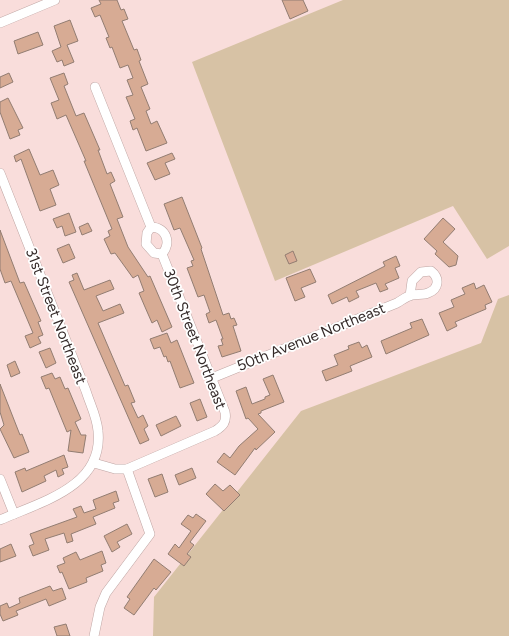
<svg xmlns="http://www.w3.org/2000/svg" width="509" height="636" viewBox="0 0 509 636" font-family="Figtree,sans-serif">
  <rect width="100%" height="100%" fill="#f9dddb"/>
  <!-- green -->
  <g fill="#d7c2a5">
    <polygon points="343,0 509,0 509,246 487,259 453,206 275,281 192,62"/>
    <polygon points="509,295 509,636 153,636 154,597 301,411 481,343 498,299"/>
  </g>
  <!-- building -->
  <g fill="#d7ab94" stroke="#927d72">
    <polygon points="99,0 117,0 121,10 124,9 128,19 122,21 134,50 137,49 141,60 139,61 148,84 141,87 150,109 146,111 151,124 157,121 167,143 146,151 137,128 133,130 130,121 135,119 126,97 133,95 127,80 133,78 128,65 120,68 112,47 110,48 106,38 109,37 100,15 95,17 91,8 101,4"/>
    <polygon points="282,0 303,0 308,11 290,19"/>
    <polygon points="70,20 78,41 67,45 74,62 64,66 62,60 57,62 52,51 61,47 54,26"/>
    <polygon points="38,32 43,45 18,54 14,41"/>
    <polygon points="9,73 13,82 0,88 0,77"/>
    <polygon points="64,73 68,84 64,86 76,116 84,113 100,150 98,150 107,174 111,172 115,181 110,184 123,217 117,219 128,247 148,277 150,276 172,327 162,332 157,320 152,323 145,307 139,293 144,291 138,275 133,278 115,253 111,254 104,239 110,236 108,231 112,229 84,161 86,161 66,115 57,119 51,103 59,100 50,78"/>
    <polygon points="8,98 23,128 18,130 20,135 10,139 0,112 0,102"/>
    <polygon points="29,149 40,175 53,170 59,185 50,189 56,205 40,211 21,159 16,162 14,156"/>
    <polygon points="172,153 175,159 165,163 170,174 155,180 147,163"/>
    <polygon points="182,197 202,248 201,249 223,315 229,313 231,319 234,318 237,325 233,326 241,351 222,357 218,346 223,345 221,339 223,339 216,320 209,323 206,314 210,312 204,295 198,297 187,268 193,266 191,261 194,260 180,228 174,230 164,204"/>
    <polygon points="69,213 76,232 65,236 62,226 57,228 53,219"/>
    <polygon points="443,218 455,229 443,242 458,256 456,265 449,267 435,254 437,251 424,239"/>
    <polygon points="88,223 92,231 82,235 79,227"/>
    <polygon points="0,230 20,283 24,282 41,321 38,322 43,335 38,337 41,343 30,348 25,336 33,333 11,281 5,283 0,269"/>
    <polygon points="69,244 75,258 63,263 57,249"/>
    <polygon points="293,251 297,261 289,264 285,255"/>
    <polygon points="396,256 400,266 395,268 399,278 385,284 388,289 380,292 376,283 356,291 359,297 349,302 347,297 332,304 328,295 385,266 383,262"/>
    <polygon points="310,269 316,282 301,288 305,297 295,301 286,278"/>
    <polygon points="77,273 84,290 110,280 114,289 96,296 103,311 120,304 124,313 98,323 125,386 128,385 135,402 131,403 138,418 143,415 148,426 144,429 149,440 140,444 69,282 74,280 72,275"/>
    <polygon points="474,283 476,289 484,285 492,302 485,305 486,309 455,322 457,326 447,331 439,313 454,307 451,300 465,294 462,288"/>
    <polygon points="422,319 429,335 386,354 381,341 412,328 410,323"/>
    <polygon points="167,333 171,343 177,340 194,383 180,388 170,361 168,362 166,356 164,357 160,347 154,349 150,339"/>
    <polygon points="359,342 362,348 367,345 372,357 350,366 352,371 326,381 322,371 338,365 334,355 349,349 348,346"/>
    <polygon points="50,348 56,363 46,368 39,352"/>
    <polygon points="15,361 20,373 11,377 7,365"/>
    <polygon points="52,373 55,379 60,377 65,389 68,388 81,419 75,422 81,435 86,435 83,453 68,451 71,430 67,432 49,388 46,389 41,377"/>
    <polygon points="273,375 284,402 261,411 261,413 258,414 275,432 256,450 255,448 235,475 217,462 224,453 230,458 239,446 258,429 248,418 246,419 236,391 246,387 252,404 265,399 265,397 270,395 263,379"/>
    <polygon points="0,384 20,435 22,434 29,452 14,458 0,429 4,425 0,412"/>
    <polygon points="200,399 207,417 197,421 190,403"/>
    <polygon points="176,416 181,426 161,436 156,425"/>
    <polygon points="64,455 68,467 62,469 64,474 58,477 56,470 44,476 46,481 22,492 15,472 25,468 26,471"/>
    <polygon points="192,468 196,478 179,485 175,475"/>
    <polygon points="162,474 168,492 155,497 148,479"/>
    <polygon points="215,484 223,491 230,485 240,495 224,511 206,494"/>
    <polygon points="116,491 119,501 113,503 115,508 93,517 96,524 71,534 73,541 67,543 64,533 45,539 49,550 33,556 29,546 34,544 30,534 77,517 73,509 81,506 84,513 96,509 93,500"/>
    <polygon points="196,514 206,521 190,542 194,545 187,554 191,557 184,566 168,554 175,544 179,548 191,531 181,524 188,515 193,518"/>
    <polygon points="127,524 132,534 117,542 120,547 112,552 104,536"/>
    <polygon points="11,544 16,556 0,562 0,549"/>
    <polygon points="102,551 106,563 101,565 103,571 86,578 87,582 69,589 62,572 60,573 57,566 65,563 63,558 76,552 80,560"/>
    <polygon points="154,559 171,572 156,590 154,588 134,615 124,608 130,599 127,597"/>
    <polygon points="50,586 53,591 62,588 66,599 49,606 46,599 16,611 18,615 3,621 0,614 0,606 7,603 9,608 20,603 19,598"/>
    <polygon points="66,624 70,636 57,636 54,627"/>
  </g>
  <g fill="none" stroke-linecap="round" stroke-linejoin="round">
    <!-- minor casing -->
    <g stroke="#bfa5a3" stroke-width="10">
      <g id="minor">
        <polyline points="0,23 55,0"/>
        <polyline points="95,87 151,227"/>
        <path d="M 0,173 L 86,391 C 90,404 97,417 98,431 C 104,487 40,502 0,520"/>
        <path d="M 151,227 C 166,227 172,243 162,254 L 154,253 L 146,244 L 147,233 Z"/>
        <path d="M 212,378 L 397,303 C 402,300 407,296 412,295 C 417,294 423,295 428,293 C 439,289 440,278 431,271 L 421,272 L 412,281 L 410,296"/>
        <path d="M 94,463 L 115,469 L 127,469 L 215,431 C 223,426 227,422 225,412 L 162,254"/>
        <polyline points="0,479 14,514"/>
        <polyline points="94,636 100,607 106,593 150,534 127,469"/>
      </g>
    </g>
    <!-- minor -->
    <use href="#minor" stroke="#fff" stroke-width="9"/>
  </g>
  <g text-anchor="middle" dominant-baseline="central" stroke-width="3.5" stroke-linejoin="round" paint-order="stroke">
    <!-- street labels -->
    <g font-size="15" fill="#332928" stroke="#fff">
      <text transform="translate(56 316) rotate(69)">31st Street Northeast</text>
      <text transform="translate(311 337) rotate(-22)">50th Avenue Northeast</text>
      <text transform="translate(195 339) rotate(69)">30th Street Northeast</text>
    </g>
  </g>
</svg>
